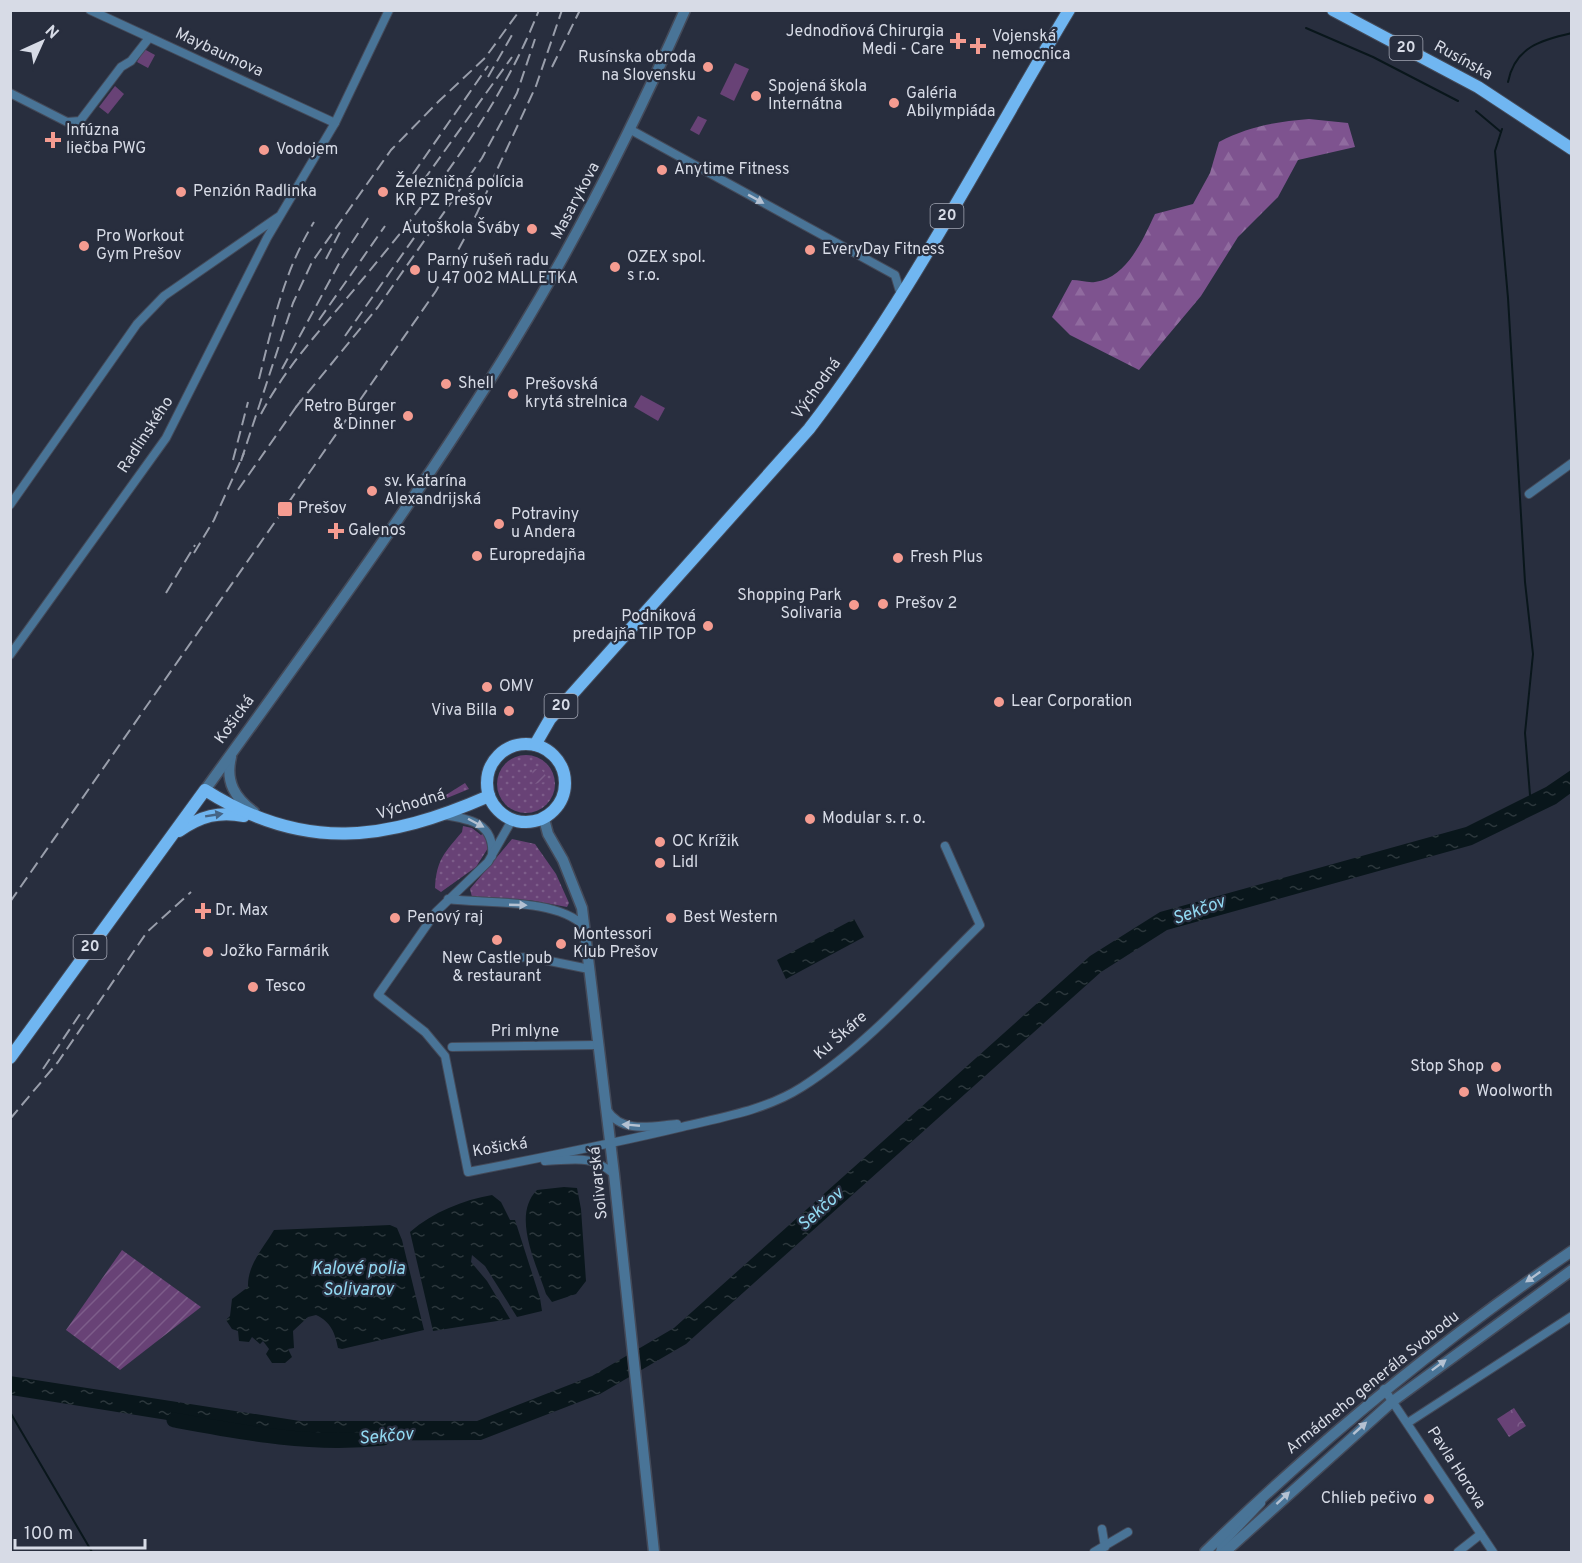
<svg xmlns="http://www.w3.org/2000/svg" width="1582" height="1563" viewBox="0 0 1582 1563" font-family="Overpass,sans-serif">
  <defs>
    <pattern id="grass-dots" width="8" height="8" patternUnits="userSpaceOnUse" patternTransform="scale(1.5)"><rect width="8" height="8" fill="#684276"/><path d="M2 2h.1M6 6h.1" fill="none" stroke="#7d5d8a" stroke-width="1.8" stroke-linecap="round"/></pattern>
    <pattern id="forest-firs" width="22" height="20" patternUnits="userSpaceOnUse" patternTransform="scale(1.5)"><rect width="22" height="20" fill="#7e538f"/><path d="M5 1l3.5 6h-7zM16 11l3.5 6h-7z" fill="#906b9f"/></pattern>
    <pattern id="park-crowns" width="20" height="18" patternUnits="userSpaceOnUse" patternTransform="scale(1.5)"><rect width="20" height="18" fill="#684276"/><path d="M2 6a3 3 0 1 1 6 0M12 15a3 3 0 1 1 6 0" fill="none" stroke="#7d5d8a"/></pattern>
    <pattern id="garden-furrows" width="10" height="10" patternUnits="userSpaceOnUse" patternTransform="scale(1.5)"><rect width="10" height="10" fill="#684276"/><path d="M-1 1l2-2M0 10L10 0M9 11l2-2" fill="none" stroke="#7d5d8a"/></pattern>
    <pattern id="water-ripples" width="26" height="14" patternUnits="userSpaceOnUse" patternTransform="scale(1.5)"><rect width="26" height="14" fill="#09161b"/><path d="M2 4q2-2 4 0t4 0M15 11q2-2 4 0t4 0" fill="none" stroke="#2c373c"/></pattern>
  </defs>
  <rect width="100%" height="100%" fill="#282e3e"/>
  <!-- grass -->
  <g fill="url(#grass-dots)">
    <circle cx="526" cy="784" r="29"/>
    <polygon points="465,783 469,789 430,805"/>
    <path d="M 463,826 L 472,828 L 481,835 L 484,833 L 488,848 L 476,867 L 441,892 L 435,888 C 436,860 445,852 462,832 Z"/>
    <polygon points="512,839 535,844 556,874 569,903 567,907 529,900 482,900 472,897 470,889"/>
  </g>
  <!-- forest -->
  <path fill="url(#forest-firs)" d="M 1309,119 L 1348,123 L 1355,147 L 1298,160 L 1278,197 L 1238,237 L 1201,296 L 1139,370 L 1070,335 L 1052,317 L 1072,280 C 1079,280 1088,283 1095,282 C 1127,278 1143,239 1155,214 L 1193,204 L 1210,173 L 1219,142 C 1249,126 1276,122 1309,119 Z"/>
  <!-- park -->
  <g fill="url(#park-crowns)">
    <polygon points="144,49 155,55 148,68 137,62"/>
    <polygon points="698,116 707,120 699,135 690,130"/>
    <polygon points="1514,1408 1526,1426 1509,1437 1497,1419"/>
  </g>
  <!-- garden -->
  <g fill="url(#garden-furrows)">
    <polygon points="532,769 541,769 546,776 545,782 534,784"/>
    <polygon points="122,1250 201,1307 120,1370 66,1330"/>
  </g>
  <!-- pitch -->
  <g fill="#684276">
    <polygon points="735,63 749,69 734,101 720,94"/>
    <polygon points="115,86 124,94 108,114 99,107"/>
    <polygon points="641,395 665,408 658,421 634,407"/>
  </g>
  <!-- water -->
  <g fill="url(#water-ripples)">
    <polygon points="1571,770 1571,793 1556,804 1472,845 1167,930 1101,972 686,1344 600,1394 481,1440 299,1441 11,1395 10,1376 300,1421 477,1421 592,1376 674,1328 1090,956 1160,912 1466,827 1546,787"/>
    <polygon points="854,919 864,937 786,979 777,960"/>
    <path d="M 564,1187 L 577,1188 L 581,1209 L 586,1281 L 576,1294 L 552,1302 L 546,1294 C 537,1265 511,1216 537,1190 Z"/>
    <path d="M 492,1195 L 501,1202 L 510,1220 L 515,1220 L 540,1298 L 542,1311 L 517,1317 L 485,1266 L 472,1255 L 471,1262 L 487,1281 L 510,1319 L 433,1331 L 410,1232 C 433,1212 463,1200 492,1195 Z"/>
    <path d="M 390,1225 L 397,1228 L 402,1240 L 424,1330 L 342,1349 L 338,1348 C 335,1333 331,1322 316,1315 L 308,1317 L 293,1331 L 294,1348 L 288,1349 L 292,1357 L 285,1363 L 272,1363 L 266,1354 L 269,1349 L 263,1341 L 260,1344 L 252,1337 L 249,1342 L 239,1341 L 238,1331 L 232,1329 L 226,1320 L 230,1316 L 232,1299 L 248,1287 C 247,1265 264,1247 274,1230 Z"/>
  </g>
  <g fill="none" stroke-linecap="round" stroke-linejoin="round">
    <!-- stream -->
    <g stroke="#09161b" stroke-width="2">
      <polyline points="1306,28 1373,57 1458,101"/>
      <path d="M 1508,82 C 1515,47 1541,40 1572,33"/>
      <polyline points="1476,111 1501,132"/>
      <polyline points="1502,129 1495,151 1508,298 1525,582 1533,654 1525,733 1530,795"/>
      <polyline points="10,1412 92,1552"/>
    </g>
    <!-- river -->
    <path stroke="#09161b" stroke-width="15" d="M 174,1420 C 244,1433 312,1446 383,1438"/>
    <!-- minor casing -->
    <g stroke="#444a59" stroke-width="10">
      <g id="minor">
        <polyline points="90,10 335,123"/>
        <polyline points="10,93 67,122 80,121 121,67 131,61 149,38"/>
        <polyline points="631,130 895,275 901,295"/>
        <polyline points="1529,494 1572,463"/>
        <polyline points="10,505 137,324 164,296 278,217"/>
        <polyline points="10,655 166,438 267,238 335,123 389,10"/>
        <path d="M 444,815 C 470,819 495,823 492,856"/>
        <path d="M 512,820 L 488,862 L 436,912 L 378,995 L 425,1032 L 445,1056 L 468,1172 C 540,1158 611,1144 682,1127 C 723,1117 766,1110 802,1087 C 868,1045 924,980 980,925 L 945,846"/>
        <path d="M 448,899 C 487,904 556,898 584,926"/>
        <polyline points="492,959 530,957 589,969"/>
        <polyline points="452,1047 597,1045"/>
        <path d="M 607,1110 C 622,1134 652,1126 677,1124"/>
        <path d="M 545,1161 C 575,1160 590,1154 614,1174"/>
        <polyline points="1384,1389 1493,1552"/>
        <polyline points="1409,1422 1572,1316"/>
        <polyline points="1102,1529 1105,1547"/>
        <polyline points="1094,1552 1128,1532"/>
        <polyline points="1220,1552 1222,1544 1261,1503"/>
        <polyline points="1458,1552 1481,1534"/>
      </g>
    </g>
    <!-- tertiary casing -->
    <g stroke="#444a59" stroke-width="13">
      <g id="tertiary">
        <path d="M 231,757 C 225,782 235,798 254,812"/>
        <path d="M 205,790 C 312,642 421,494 516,338 C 580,233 635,123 685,10"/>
        <polyline points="544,819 548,834 563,860 582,908 614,1174 654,1552"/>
        <path d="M 1205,1552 C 1319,1441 1440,1341 1572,1251"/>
        <polyline points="1225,1552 1393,1401 1572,1270"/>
      </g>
    </g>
    <!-- primary casing -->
    <g stroke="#444a59" stroke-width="14">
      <g id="primary">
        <polyline points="1333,10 1478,87 1572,149"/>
        <circle cx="526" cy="783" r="39"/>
        <path d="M 535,745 L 550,719 L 809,429 C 909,299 984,151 1069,10"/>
        <path d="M 179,831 C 201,816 219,811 244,816"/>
        <path d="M 10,1058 L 205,790 C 304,853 386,841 489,796"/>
      </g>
    </g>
    <!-- minor -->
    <use href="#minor" stroke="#497497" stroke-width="8"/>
    <!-- tertiary -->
    <use href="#tertiary" stroke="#497497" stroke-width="10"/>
    <!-- primary -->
    <use href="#primary" stroke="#70b6f1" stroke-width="12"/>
    <!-- rail -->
    <g stroke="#999eab" stroke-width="2" stroke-dasharray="12 6" stroke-linecap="butt">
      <polyline points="552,67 580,10"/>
      <polyline points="488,77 512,35"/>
      <polyline points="413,174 488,66"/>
      <polyline points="423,181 512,57"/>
      <polyline points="326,259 340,232"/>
      <polyline points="319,320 385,226"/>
      <polyline points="345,336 416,235"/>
      <polyline points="282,369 342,258 370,215"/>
      <path d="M 259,379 C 273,323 284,271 314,222"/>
      <polyline points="296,407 378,307 482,158 517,93 535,39"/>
      <path d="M 261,414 C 287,364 327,323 362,280 C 430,198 500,110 539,10"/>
      <polyline points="233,460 248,402"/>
      <polyline points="241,461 293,303 312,262 391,150 439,101 485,58 520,10"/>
      <polyline points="238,490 301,400"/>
      <polyline points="194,553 214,520 244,453"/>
      <polyline points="166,593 195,545"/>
      <polyline points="10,902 436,291 470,228 536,86 562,10"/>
      <polyline points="43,1069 80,1014"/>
      <polyline points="10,1119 58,1062 147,932 191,892"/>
    </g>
  </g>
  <!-- one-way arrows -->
  <defs><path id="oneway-solid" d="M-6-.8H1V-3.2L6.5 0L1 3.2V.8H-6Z" transform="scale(1.5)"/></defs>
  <g fill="#b4c1d2">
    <use href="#oneway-solid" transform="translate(756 199) rotate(29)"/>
    <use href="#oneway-solid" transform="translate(476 823) rotate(28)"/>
    <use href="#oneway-solid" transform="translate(518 905) rotate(2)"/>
    <use href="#oneway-solid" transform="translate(631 1125) rotate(-175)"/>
    <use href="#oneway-solid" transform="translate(1533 1277) rotate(145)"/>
    <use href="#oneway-solid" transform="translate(1439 1365) rotate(-37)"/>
    <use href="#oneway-solid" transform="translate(1360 1428) rotate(-42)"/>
    <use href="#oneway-solid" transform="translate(1283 1498) rotate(-43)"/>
  </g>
  <use fill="#456486" href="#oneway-solid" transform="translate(214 815) rotate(-9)"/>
  <!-- markers -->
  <g fill="#f59c91" stroke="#282e3e" stroke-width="2">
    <path d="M955 32h6v6h6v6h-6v6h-6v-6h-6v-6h6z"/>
    <path d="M975 37h6v6h6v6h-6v6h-6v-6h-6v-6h6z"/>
    <circle cx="708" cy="67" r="6"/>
    <circle cx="756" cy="96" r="6"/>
    <circle cx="894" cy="103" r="6"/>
    <path d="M50 131h6v6h6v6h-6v6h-6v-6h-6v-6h6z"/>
    <circle cx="264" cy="150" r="6"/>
    <circle cx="662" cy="170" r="6"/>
    <circle cx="181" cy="192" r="6"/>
    <circle cx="383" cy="192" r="6"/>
    <circle cx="532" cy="229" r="6"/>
    <circle cx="84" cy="246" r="6"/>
    <circle cx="810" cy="250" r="6"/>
    <circle cx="615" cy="267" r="6"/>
    <circle cx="415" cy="270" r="6"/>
    <circle cx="446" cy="384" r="6"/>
    <circle cx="513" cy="394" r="6"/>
    <circle cx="408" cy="416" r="6"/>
    <circle cx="372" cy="491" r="6"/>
    <rect x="277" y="501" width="16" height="16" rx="3"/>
    <circle cx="499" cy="524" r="6"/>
    <path d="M333 522h6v6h6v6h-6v6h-6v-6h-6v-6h6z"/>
    <circle cx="477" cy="556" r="6"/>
    <circle cx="898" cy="558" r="6"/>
    <circle cx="883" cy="604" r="6"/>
    <circle cx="854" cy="605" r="6"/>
    <circle cx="708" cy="626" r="6"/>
    <circle cx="487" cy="687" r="6"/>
    <circle cx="999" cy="702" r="6"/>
    <circle cx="509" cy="711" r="6"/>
    <circle cx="810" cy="819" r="6"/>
    <circle cx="660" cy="842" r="6"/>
    <circle cx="660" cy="863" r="6"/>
    <path d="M200 902h6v6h6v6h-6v6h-6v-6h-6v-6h6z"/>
    <circle cx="395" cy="918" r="6"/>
    <circle cx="671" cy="918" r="6"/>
    <circle cx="497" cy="940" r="6"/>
    <circle cx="561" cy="944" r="6"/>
    <circle cx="208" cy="952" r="6"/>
    <circle cx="253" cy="987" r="6"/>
    <circle cx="1496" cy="1067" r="6"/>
    <circle cx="1464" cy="1092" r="6"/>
    <circle cx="1429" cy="1499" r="6"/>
  </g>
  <g text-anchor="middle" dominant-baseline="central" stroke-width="4.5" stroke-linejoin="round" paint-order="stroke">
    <!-- shield labels -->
    <g fill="#282e3e" stroke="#a2a7b4" stroke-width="1.5">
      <rect x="1389.5" y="36" width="33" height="24" rx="4.5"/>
      <rect x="930.5" y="204" width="33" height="24" rx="4.5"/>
      <rect x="544.5" y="694" width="33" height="24" rx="4.5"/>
      <rect x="73.5" y="935" width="33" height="24" rx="4.5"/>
    </g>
    <g font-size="15" font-weight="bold" fill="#d7dbe6">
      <text x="1406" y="48">20</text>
      <text x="947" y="216">20</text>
      <text x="561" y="706">20</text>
      <text x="90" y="947">20</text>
    </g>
    <!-- poi labels -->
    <g font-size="16" fill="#d7dbe6" stroke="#282e3e" text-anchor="start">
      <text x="944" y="32" text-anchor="end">Jednodňová Chirurgia<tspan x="944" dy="18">Medi - Care</tspan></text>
      <text x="992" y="37">Vojenská<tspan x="992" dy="18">nemocnica</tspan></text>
      <text x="696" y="58" text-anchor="end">Rusínska obroda<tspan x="696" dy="18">na Slovensku</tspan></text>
      <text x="768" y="87">Spojená škola<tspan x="768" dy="18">Internátna</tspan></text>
      <text x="906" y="94">Galéria<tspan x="906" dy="18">Abilympiáda</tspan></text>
      <text x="66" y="131">Infúzna<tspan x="66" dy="18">liečba PWG</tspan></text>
      <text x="276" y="150">Vodojem</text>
      <text x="674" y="170">Anytime Fitness</text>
      <text x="395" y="183">Železničná polícia<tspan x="395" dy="18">KR PZ Prešov</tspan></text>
      <text x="193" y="192">Penzión Radlinka</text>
      <text x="520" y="229" text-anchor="end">Autoškola Šváby</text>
      <text x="96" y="237">Pro Workout<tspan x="96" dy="18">Gym Prešov</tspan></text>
      <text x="822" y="250">EveryDay Fitness</text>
      <text x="627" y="258">OZEX spol.<tspan x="627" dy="18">s r.o.</tspan></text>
      <text x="427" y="261">Parný rušeň radu<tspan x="427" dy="18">U 47 002 MALLETKA</tspan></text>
      <text x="458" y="384">Shell</text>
      <text x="525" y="385">Prešovská<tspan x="525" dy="18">krytá strelnica</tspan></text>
      <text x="396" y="407" text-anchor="end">Retro Burger<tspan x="396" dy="18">&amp; Dinner</tspan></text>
      <text x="384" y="482">sv. Katarína<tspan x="384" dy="18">Alexandrijská</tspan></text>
      <text x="298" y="509">Prešov</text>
      <text x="511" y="515">Potraviny<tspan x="511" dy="18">u Andera</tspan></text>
      <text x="348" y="531">Galenos</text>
      <text x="489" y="556">Europredajňa</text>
      <text x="910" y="558">Fresh Plus</text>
      <text x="842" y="596" text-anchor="end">Shopping Park<tspan x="842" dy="18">Solivaria</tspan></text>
      <text x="895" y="604">Prešov 2</text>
      <text x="696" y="617" text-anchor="end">Podniková<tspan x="696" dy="18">predajňa TIP TOP</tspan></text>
      <text x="499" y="687">OMV</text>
      <text x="1011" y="702">Lear Corporation</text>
      <text x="497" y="711" text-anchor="end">Viva Billa</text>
      <text x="822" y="819">Modular s. r. o.</text>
      <text x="672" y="842">OC Krížik</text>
      <text x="672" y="863">Lidl</text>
      <text x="215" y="911">Dr. Max</text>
      <text x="407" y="918">Penový raj</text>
      <text x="683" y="918">Best Western</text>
      <text x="573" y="935">Montessori<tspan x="573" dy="18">Klub Prešov</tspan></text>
      <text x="220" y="952">Jožko Farmárik</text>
      <text x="497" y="959" text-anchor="middle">New Castle pub<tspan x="497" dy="18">&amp; restaurant</tspan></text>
      <text x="265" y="987">Tesco</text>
      <text x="1484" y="1067" text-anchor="end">Stop Shop</text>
      <text x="1476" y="1092">Woolworth</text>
      <text x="1417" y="1499" text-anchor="end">Chlieb pečivo</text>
    </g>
    <!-- street labels -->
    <g font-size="16" fill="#d7dbe6" stroke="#282e3e">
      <text transform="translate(219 53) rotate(25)">Maybaumova</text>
      <text transform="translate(1463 61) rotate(29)">Rusínska</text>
      <text transform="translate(576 201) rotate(-62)">Masarykova</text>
      <text transform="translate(817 389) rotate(-54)">Východná</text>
      <text transform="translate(146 435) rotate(-57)">Radlinského</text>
      <text transform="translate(235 720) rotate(-54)">Košická</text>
      <text transform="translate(411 805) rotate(-17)">Východná</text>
      <text x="525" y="1032">Pri mlyne</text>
      <text transform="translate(841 1036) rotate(-41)">Ku Škáre</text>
      <text transform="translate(500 1148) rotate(-9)">Košická</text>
      <text transform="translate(599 1183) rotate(-96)">Solivarská</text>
      <text transform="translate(1373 1383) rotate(-39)">Armádneho generála Svobodu</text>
      <text transform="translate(1456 1468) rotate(57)">Pavla Horova</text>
    </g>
    <!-- water labels -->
    <g font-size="18" font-style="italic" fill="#92daf3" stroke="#282e3e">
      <text transform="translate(1199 911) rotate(-20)">Sekčov</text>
      <text transform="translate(821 1210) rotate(-42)">Sekčov</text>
      <text x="358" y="1269">Kalové polia<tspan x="358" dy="21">Solivarov</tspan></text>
      <text transform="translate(386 1437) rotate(-5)">Sekčov</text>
    </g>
  </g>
  <!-- border -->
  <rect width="1582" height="1563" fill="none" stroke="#d7dbe6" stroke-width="24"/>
  <!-- north arrow -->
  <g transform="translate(42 42) rotate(45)" stroke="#282e3e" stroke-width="4.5" paint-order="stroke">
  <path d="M0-4.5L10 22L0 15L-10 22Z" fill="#d7dbe6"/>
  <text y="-9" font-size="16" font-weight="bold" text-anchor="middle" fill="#d7dbe6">N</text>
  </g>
  <!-- scale -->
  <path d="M15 1539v9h130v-9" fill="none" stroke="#d7dbe6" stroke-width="3"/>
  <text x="24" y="1539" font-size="18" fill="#d7dbe6" stroke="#282e3e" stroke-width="4.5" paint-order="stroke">100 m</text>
</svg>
